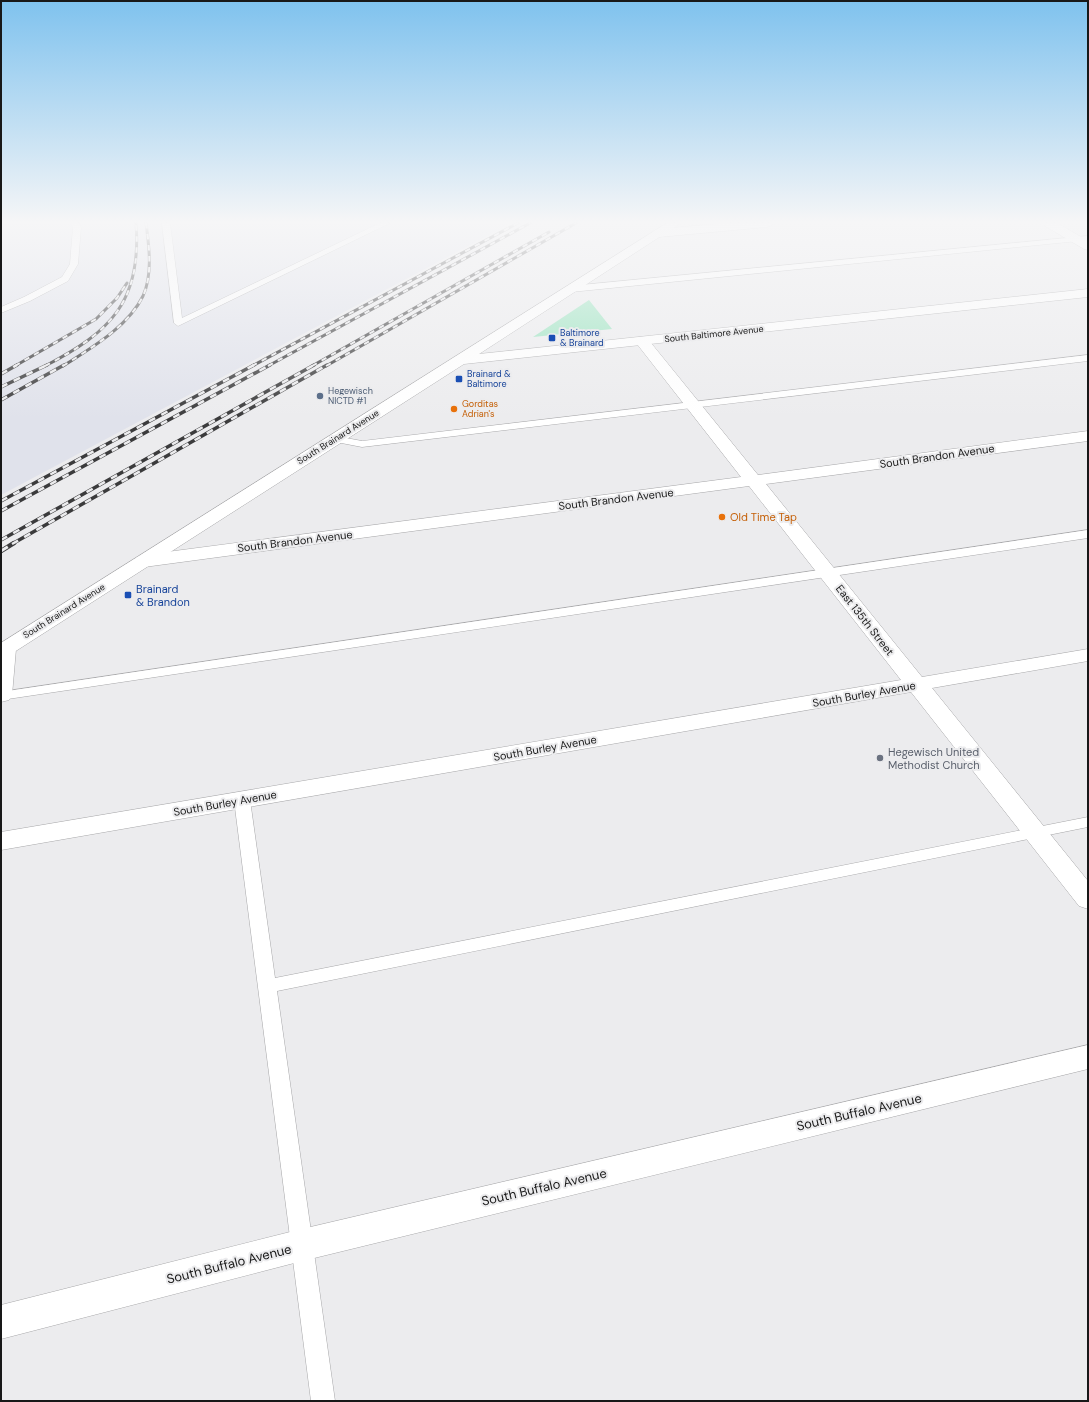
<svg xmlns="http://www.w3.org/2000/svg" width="1089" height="1402" viewBox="0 0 1089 1402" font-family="'DM Sans',sans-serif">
  <rect width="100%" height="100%" fill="#ececee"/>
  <!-- built -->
  <polygon fill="#e0e2eb" points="1,223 511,223 1,495"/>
  <!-- green -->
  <polygon fill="#98e3be" points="589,300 612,329 533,337"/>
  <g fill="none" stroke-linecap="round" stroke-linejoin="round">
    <!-- lane casing -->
    <g stroke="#a7a7a9" stroke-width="1">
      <g id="lane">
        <polygon points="71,223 79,223 81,227 78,264 68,281 30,301 1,313 1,307 24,297 62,277 70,264 73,227"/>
        <polygon points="162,223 170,223 182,318 380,223 390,223 178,326 174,323"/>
        <polygon points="1088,236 1088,240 571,292 567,289 571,286"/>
        <polygon points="1088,355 1088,361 362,447 331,441 330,439 335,436 362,441"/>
        <polygon points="1088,530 1088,538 1,700 1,692"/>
        <polygon points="242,795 247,796 250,800 275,978 1088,817 1088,827 277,991 335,1401 311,1401 234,800 237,796"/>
      </g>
    </g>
    <!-- street casing -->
    <g stroke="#a7a7a9" stroke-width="1">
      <g id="street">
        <polygon points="729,223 773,223 771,226 767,227 659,237 655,236 653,233 655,230 659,229"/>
        <polygon points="642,337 647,338 758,475 1088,431 1088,441 766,484 922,677 1088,649 1088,661 932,688 1088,881 1088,909 1079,906 911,692 1,850 1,832 901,680 749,486 144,567 137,565 134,561 137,557 144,555 741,477 637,344 635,341 637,338"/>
        <polygon points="6,643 13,645 16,649 12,695 9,700 1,702 1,644"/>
        <polygon points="1088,1045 1088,1069 302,1261 1,1339 1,1305 302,1229"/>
      </g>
    </g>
    <!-- secondary casing -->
    <g stroke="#a7a7a9" stroke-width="1">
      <g id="secondary">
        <polygon points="667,223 681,223 479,354 1088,289 1088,297 464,364 8,656 1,658 1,643"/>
        <polygon points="1043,223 1057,223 1088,241 1088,250 1084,249 1045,226"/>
      </g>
    </g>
    <!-- lane -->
    <use href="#lane" fill="#fff" fill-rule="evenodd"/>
    <!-- street -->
    <use href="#street" fill="#fff" fill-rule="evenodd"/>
    <!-- secondary -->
    <use href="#secondary" fill="#fff" fill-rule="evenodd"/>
    <!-- rail-far2 casing -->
    <g stroke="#3b3b3c" stroke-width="3">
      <g id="rail-far2">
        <polyline points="15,366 96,319 117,298 127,283"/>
        <path d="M 45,366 C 111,332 142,301 136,223"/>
        <path d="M 63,366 C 91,348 128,327 143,296 C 153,274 149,246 146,223"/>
        <polyline points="252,366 518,223"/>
        <polyline points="268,366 530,223"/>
        <polyline points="312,366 549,232"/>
        <polyline points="326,366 576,223"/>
      </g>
    </g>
    <!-- rail-far1 casing -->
    <g stroke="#3b3b3c" stroke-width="3.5">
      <g id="rail-far1">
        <polyline points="1,374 17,365"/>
        <polyline points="1,387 47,365"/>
        <polyline points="1,400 64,365"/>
        <polyline points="1,501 254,365"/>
        <polyline points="1,511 270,365"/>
        <polyline points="1,540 314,365"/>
        <polyline points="12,544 327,365"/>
      </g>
    </g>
    <!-- rail casing -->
    <g stroke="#3b3b3c" stroke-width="4.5">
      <polyline id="rail" points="1,551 14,543"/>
    </g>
    <!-- rail-far2 -->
    <use href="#rail-far2" stroke="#ececee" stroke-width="2" stroke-dasharray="5.5" stroke-linecap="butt"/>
    <!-- rail-far1 -->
    <use href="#rail-far1" stroke="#ececee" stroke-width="2.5" stroke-dasharray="7" stroke-linecap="butt"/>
    <!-- rail -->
    <use href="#rail" stroke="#ececee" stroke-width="3" stroke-dasharray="8" stroke-linecap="butt"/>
  </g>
  <!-- sky -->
  <linearGradient id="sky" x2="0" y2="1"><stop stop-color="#7fc2ee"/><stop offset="0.53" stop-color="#f6f6f7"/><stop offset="1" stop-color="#f6f6f7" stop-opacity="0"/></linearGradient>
  <rect width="1089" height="419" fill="url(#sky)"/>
  <!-- markers -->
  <g fill="#1a4fb4" stroke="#ececee" stroke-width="1.5">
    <rect x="548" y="334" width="8" height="8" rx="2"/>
    <rect x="455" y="375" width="8" height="8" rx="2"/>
    <rect x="124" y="591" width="8" height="8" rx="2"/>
  </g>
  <circle fill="#5c6f8a" stroke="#ececee" stroke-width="1.5" cx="320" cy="396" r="4"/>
  <g fill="#e8710a" stroke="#ececee" stroke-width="1.5">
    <circle cx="454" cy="409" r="4"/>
    <circle cx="722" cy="517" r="4"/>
  </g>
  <circle fill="#6b7280" stroke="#ececee" stroke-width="1.5" cx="880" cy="758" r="4"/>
  <g text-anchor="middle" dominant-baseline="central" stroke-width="4" stroke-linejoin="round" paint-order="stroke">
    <!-- far-transit labels -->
    <g font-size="9" fill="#164399" stroke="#ececee" text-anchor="start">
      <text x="560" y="333">Baltimore<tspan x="560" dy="10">&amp; Brainard</tspan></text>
      <text x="467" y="374">Brainard &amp;<tspan x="467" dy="10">Baltimore</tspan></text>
    </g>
    <!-- far-street labels -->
    <g font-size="9" fill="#181818" stroke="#ececee">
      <text transform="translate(714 334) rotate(-6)">South Baltimore Avenue</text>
      <text transform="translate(338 437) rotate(-32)">South Brainard Avenue</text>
      <text transform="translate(64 611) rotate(-32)">South Brainard Avenue</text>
    </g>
    <!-- far-service labels -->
    <g font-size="9" fill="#4e5e75" stroke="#ececee" text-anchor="start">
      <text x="328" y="391">Hegewisch<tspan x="328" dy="10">NICTD #1</tspan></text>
    </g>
    <!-- far-food labels -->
    <g font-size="9" fill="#c56008" stroke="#ececee" text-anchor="start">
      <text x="462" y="404">Gorditas<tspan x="462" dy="10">Adrian's</tspan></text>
    </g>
    <!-- street labels -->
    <g font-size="11" fill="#181818" stroke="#ececee">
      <text transform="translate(937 456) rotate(-8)">South Brandon Avenue</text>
      <text transform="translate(616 499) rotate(-7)">South Brandon Avenue</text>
      <text transform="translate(295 541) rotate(-7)">South Brandon Avenue</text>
      <text transform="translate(865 620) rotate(52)">East 135th Street</text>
      <text transform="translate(864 694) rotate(-10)">South Burley Avenue</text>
      <text transform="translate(545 748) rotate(-10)">South Burley Avenue</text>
      <text transform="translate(225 803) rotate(-10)">South Burley Avenue</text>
    </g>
    <!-- food labels -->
    <g font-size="11" fill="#c56008" stroke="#ececee" text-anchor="start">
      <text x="730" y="517">Old Time Tap</text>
    </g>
    <!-- transit labels -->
    <g font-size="11" fill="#164399" stroke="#ececee" text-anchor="start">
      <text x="136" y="589">Brainard<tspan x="136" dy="13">&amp; Brandon</tspan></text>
    </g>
    <!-- worship labels -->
    <g font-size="11" fill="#5b616d" stroke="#ececee" text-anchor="start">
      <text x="888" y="752">Hegewisch United<tspan x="888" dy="13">Methodist Church</tspan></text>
    </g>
    <!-- near-street labels -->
    <g font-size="13" fill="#181818" stroke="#ececee">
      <text transform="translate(859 1112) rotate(-13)">South Buffalo Avenue</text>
      <text transform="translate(544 1187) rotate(-13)">South Buffalo Avenue</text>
      <text transform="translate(229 1264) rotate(-14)">South Buffalo Avenue</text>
    </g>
  </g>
  <!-- border -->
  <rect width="1089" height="1402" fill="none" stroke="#181818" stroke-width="4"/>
</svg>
